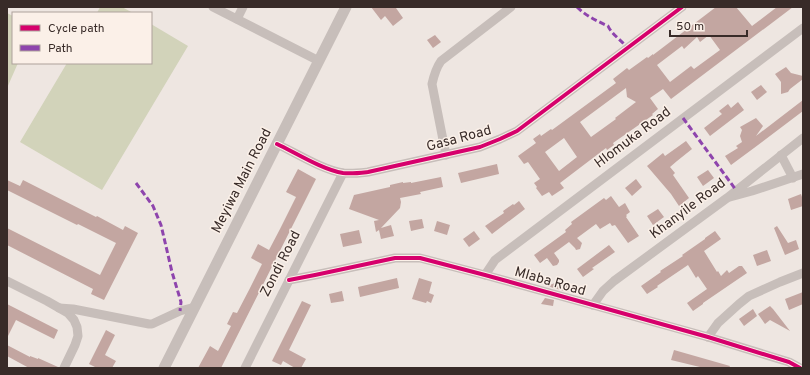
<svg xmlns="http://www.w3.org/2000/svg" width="810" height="375" viewBox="0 0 810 375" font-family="Overpass,sans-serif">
  <rect width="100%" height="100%" fill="#eee6e1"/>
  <!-- green -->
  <g fill="#d2d3ba">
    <polygon points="100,7 122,7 133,13 97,13"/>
    <polygon points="7,13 13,16 13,63 18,63 7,88"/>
    <polygon points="151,24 188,46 102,190 20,142 67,63 151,63"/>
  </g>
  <!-- building -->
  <g fill="#c3a6a1" fill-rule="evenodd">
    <polygon points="371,7 397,7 396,8 403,18 393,26 385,16 381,20"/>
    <path d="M 716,7 L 736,7 L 752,26 L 777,7 L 793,7 L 671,99 L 663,89 L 650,98 L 658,109 L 652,114 L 653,115 L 613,143 L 614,145 L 607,150 L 606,148 L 560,183 L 564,188 L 552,196 L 549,192 L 542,196 L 536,188 L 537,187 L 534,183 L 540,179 L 528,162 L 524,164 L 518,156 L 536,143 L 533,139 L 540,134 L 541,136 L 551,129 L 552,130 L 616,83 L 613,79 L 627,68 L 629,70 L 647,57 L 648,58 L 653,54 L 653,55 ZM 709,35 L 720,50 L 694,69 L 691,66 L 670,82 L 657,65 L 682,46 L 684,49 L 697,37 L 700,42 ZM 626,88 L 627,97 L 636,102 L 615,118 L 616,119 L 591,137 L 580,122 ZM 564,138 L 577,157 L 559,171 L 545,152 Z"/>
    <polygon points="435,35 441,42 433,48 427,40"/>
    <polygon points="786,67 791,73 803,76 803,79 790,89 788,92 781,94 781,82 775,74"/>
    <polygon points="761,85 767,92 757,100 751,92"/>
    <polygon points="803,100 803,111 754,148 731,165 725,156 738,148 736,146 742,142 740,136 742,130 740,127 756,118 763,126 756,136"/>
    <polygon points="738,102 744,110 710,136 704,128 722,114 719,111 728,104 731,108"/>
    <polygon points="686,141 692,149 677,161 670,167 675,173 673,175 689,198 679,206 671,194 647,166 663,153 665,156"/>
    <polygon points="497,164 499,174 461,183 458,173"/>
    <polygon points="298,169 316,179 304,203 221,368 198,368 210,346 218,351 231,326 227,324 233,312 237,313 249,290 262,264 251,258 258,244 269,250 280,229 296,197 286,192"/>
    <polygon points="708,170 714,178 703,186 697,177"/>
    <polygon points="441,177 443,187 420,192 421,194 400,198 401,202 400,208 381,228 391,225 394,236 381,239 379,230 376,232 374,221 379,220 349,209 354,195 390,187 390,185 403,182 403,183 411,182 411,183"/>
    <polygon points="636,179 642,187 632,196 625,188"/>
    <polygon points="7,180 20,186 23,180 96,217 97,216 123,230 125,226 138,233 104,300 91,294 93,289 7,245 7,228 100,275 116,243 78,224 77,225 7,190"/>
    <polygon points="801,194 803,200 803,206 791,210 788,199"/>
    <polygon points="611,196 619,207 625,203 630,212 626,215 627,216 626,217 639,236 628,243 615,225 612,226 610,223 600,229 596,224 577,238 582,243 580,249 576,250 575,248 569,242 554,253 559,260 559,262 557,265 553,266 547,258 540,263 534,255 566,232 565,230 572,224 571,222 604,198 606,200"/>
    <polygon points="519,201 525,209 492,234 485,226 504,213 503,211 513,204 514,205"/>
    <polygon points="658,209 664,217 653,225 647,216"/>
    <polygon points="422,219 424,228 411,231 409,221"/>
    <polygon points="437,221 450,225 447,235 434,231"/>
    <polygon points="777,226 788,243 796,240 799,249 785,255 774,228"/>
    <polygon points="359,230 362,243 343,247 340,234"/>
    <polygon points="474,231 480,239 469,247 463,239"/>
    <polygon points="715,231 721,239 704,251 717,272 718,271 721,276 727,270 729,273 739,266 742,266 747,273 703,303 703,304 693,311 687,303 707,289 698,276 696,278 688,265 657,286 658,287 647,294 641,286 661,272 660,271 683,256 682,255 705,239 705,238"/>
    <polygon points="609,245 615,252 592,268 594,269 583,277 577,269"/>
    <polygon points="767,250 771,261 757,266 753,255"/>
    <polygon points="397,278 399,288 360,297 358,287"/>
    <polygon points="419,278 432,282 429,293 434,295 431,303 427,301 426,303 412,299"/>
    <polygon points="558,278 559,279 558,282 570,285 568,292 547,286 555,283"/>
    <polygon points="342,291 344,301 331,303 329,294"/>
    <polygon points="803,292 803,304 789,310 785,299"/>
    <polygon points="545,298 554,300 553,306 541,304"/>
    <polygon points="302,301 311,305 289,350 306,359 301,368 295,368 283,361 281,365 272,361"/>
    <polygon points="7,304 58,330 54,339 16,320 7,338"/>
    <polygon points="770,306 773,309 790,331 770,320 765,324 758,314"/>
    <polygon points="753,309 757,316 744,326 739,319"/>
    <polygon points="106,330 115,335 105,355 116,361 112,368 97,368 89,364"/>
    <polygon points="7,345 30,357 30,356 38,359 38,358 58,367 58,368 29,368 7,356"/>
    <polygon points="674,350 730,366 729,368 704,368 671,360"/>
  </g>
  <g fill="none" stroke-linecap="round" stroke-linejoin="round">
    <!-- minor -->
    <g stroke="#c7beba" stroke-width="9">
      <polyline points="213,7 319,61"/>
      <polyline points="237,19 243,7"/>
      <path d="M 277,144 C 296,153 323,170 343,173 C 351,174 359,173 368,172 L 480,147 L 500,139 L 517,131 L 682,7"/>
      <path d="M 446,155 L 432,84 C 434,75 436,68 441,61 L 511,7"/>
      <polyline points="781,155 793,178"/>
      <polyline points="730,197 752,191 803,174"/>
      <polyline points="485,275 495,260 803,28"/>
      <polyline points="289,280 315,275 395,258 420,258 485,275 593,305 708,337 789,362 800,368"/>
      <polyline points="7,281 47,301 68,313 74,320 77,327 78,336 75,345 64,368"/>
      <polyline points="593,305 603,291 614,281 727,198 803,138"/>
      <polyline points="59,308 73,309 149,324 152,324 180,311 195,307"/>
      <polyline points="708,337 718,323 739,304 749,296 780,282 803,273"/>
      <polyline points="245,368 343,173"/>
    </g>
    <!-- tertiary -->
    <polyline stroke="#c7beba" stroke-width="11" points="164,368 346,7"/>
    <!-- quiet -->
    <g stroke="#8e44ad" stroke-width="3" stroke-dasharray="6 3" stroke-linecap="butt">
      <path d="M 577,7 C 586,16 597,21 608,26 C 612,35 622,40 627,48"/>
      <polyline points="683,118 736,190"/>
      <polyline points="136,183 153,206 161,225 172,272 181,302 180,311"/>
    </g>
    <!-- cycleway casing -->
    <g stroke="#fbf0e8" stroke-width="6">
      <g id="cycleway">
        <path d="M 277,144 C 296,153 323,170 343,173 C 351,174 359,173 368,172 L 480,147 L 500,139 L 517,131 L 682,7"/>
        <polyline points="289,280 315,275 395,258 420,258 485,275 593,305 708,337 789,362 800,368"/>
      </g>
    </g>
    <!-- cycleway -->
    <use href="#cycleway" stroke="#d6006c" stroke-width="4"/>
  </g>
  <g text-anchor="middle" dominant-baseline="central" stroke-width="3" stroke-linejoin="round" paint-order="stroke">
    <!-- street labels -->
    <g font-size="14" fill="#382b28" stroke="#fbf0e8">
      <text transform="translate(633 138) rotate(-37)">Hlomuka Road</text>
      <text transform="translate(459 139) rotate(-15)">Gasa Road</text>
      <text transform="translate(242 181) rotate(-63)">Meyiwa Main Road</text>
      <text transform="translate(688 209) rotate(-37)">Khanyile Road</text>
      <text transform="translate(281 264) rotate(-63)">Zondi Road</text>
      <text transform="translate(550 282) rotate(16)">Mlaba Road</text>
    </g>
  </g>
  <!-- border -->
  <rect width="810" height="375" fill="none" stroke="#382b28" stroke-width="16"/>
  <!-- legend -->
  <rect x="12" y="12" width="140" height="52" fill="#fbf0e8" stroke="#ada19b"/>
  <rect x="20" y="25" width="20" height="6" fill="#d6006c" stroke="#ada19b"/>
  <text x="48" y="32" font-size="12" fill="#382b28">Cycle path</text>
  <rect x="20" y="45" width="20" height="6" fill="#8e44ad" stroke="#ada19b"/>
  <text x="48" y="52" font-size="12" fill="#382b28">Path</text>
  <!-- scale -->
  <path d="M670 30v6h77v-6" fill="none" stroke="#382b28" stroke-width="2"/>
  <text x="676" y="30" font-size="12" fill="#382b28" stroke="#fbf0e8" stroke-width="3" paint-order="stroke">50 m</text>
</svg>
